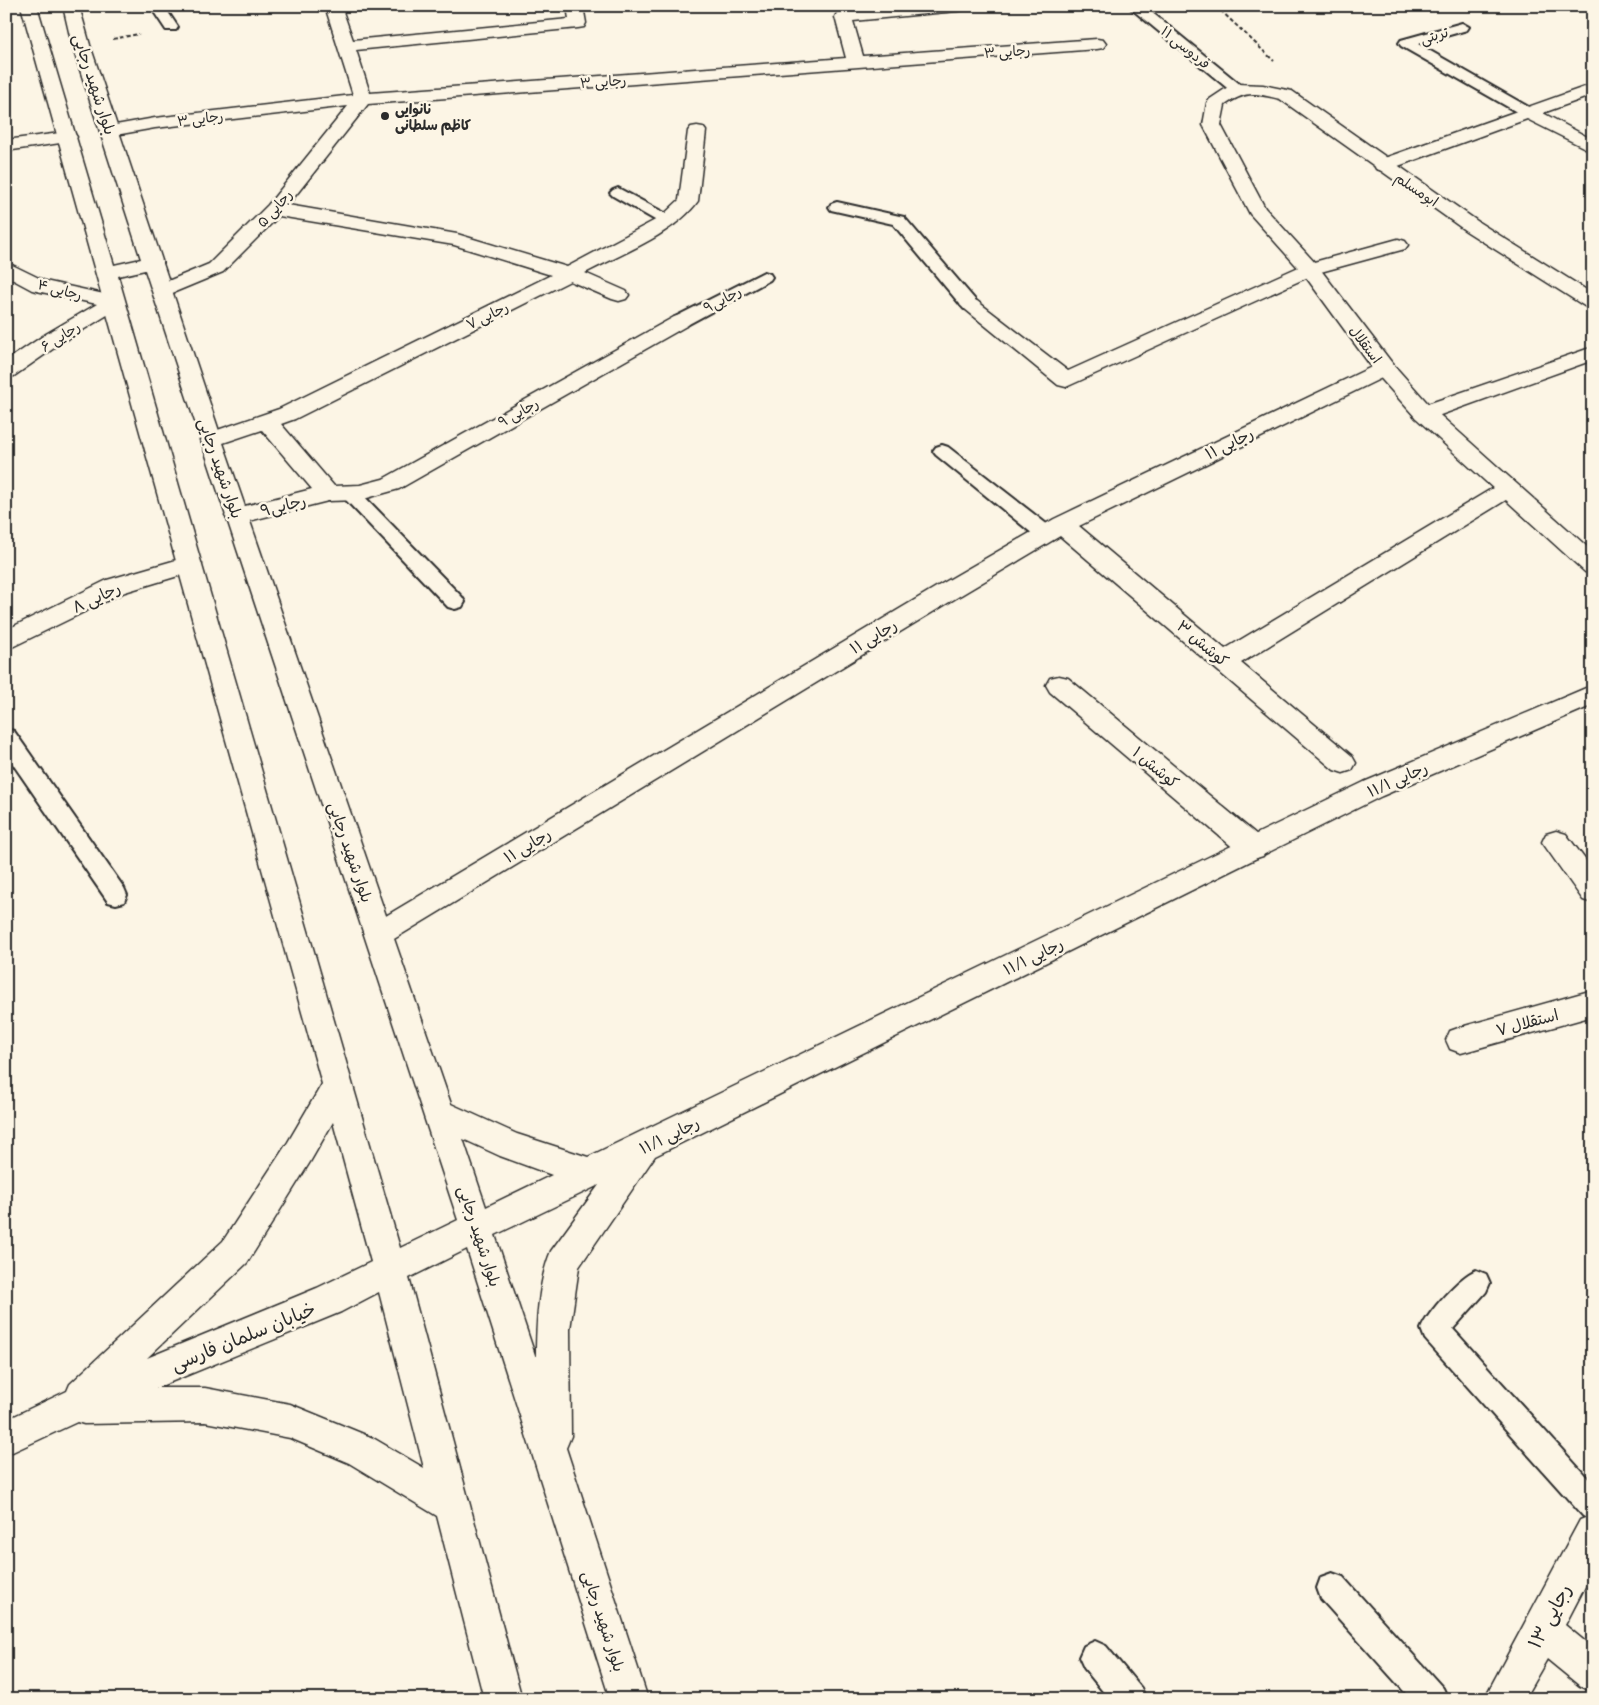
<svg xmlns="http://www.w3.org/2000/svg" width="1599" height="1705" viewBox="0 0 1599 1705" font-family="'Patrick Hand','Playpen Sans Arabic',sans-serif">
  <rect width="100%" height="100%" fill="#fcf5e5"/>
  <filter id="ink" filterUnits="userSpaceOnUse"><feTurbulence type="fractalNoise" baseFrequency=".02" numOctaves="2"/><feDisplacementMap in="SourceGraphic" scale="10" xChannelSelector="R" yChannelSelector="G"/><feConvolveMatrix kernelMatrix="1 2 1 2 8 2 1 2 1" color-interpolation-filters="sRGB"/></filter>
  <g filter="url(#ink)">
    <g fill="none" stroke-linecap="round" stroke-linejoin="round">
      <!-- lane casing -->
      <g stroke="#2b2b2b" stroke-width="4">
        <g id="lane">
          <polygon points="150,6 164,6 178,27 176,30 166,30"/>
          <polygon points="1128,6 1144,6 1242,86 1244,89 1242,92 1232,92"/>
          <polygon points="1462,23 1469,27 1467,30 1418,44 1532,109 1534,112 1532,115 1522,115 1401,46 1399,43 1401,40"/>
          <polygon points="618,188 674,218 676,221 674,224 662,224 613,196 610,193 613,190"/>
          <polygon points="837,202 904,217 976,301 978,305 976,309 964,309 893,224 831,210 829,207 831,204"/>
          <polygon points="764,272 770,274 772,277 770,280 687,325 681,326 675,325 673,321 675,317"/>
          <polygon points="942,445 948,447 1053,529 1056,534 1053,539 1046,541 1039,539 936,455 933,451 936,447"/>
          <polygon points="352,489 359,491 462,597 465,602 462,607 455,609 448,607 345,499 343,495 345,491"/>
          <polygon points="6,729 14,731 124,888 127,895 124,902 116,904 108,902 6,754"/>
          <path d="M 1476,1270 L 1486,1274 L 1490,1283 L 1486,1292 L 1453,1329 L 1593,1484 L 1593,1521 L 1583,1516 L 1425,1339 L 1421,1329 C 1428,1312 1459,1277 1476,1270 Z"/>
          <polygon points="1332,1573 1343,1577 1443,1688 1448,1699 1411,1699 1321,1599 1317,1588 1321,1577"/>
          <polygon points="1095,1641 1106,1646 1141,1688 1146,1699 1109,1699 1084,1668 1079,1657 1084,1646"/>
        </g>
      </g>
      <!-- street casing -->
      <g stroke="#2b2b2b" stroke-width="3">
        <g id="street">
          <path d="M 325,6 L 341,6 L 353,40 L 569,19 L 567,6 L 583,6 L 586,23 L 584,27 L 578,28 L 356,50 L 370,93 L 846,58 L 835,17 L 837,13 L 903,6 L 965,6 L 963,10 L 957,11 L 853,21 L 863,56 L 1097,39 L 1103,40 L 1106,44 L 1103,48 L 1097,49 L 368,104 L 288,205 L 457,234 L 567,267 L 661,217 L 679,200 L 688,131 L 691,127 L 697,126 L 703,127 L 706,131 L 698,201 C 676,233 619,255 585,273 L 626,291 L 629,295 L 626,299 L 619,301 L 612,299 L 570,281 L 295,419 L 281,424 L 334,486 L 360,485 L 383,479 L 674,317 L 681,315 L 688,317 L 691,321 L 688,325 L 399,489 L 360,500 L 328,501 L 237,524 L 229,522 L 225,516 L 229,510 L 312,489 L 262,430 L 211,447 L 203,445 L 200,440 L 203,435 L 279,409 L 551,275 L 454,245 L 279,216 L 223,272 L 170,294 L 163,296 L 156,294 L 153,290 L 156,286 L 209,264 L 268,205 L 348,106 L 155,128 L 110,136 L 104,135 L 101,131 L 104,127 L 110,126 L 155,118 L 353,95 Z"/>
          <polygon points="1593,84 1593,95 1543,113 1593,140 1593,152 1527,119 1390,169 1383,171 1376,169 1374,165 1376,161"/>
          <polygon points="68,132 74,133 77,137 74,141 6,151 6,140"/>
          <polygon points="1398,239 1405,241 1408,245 1405,249 1317,273 1066,387 1058,385 960,305 963,301 970,299 977,301 1068,371 1303,265"/>
          <polygon points="6,262 45,281 122,298 125,302 122,306 60,344 14,376 6,378 6,361 46,334 97,304 32,290 6,276"/>
          <polygon points="1593,347 1593,360 1432,418 1424,420 1416,418 1413,413 1416,408"/>
          <polygon points="1384,361 1392,363 1395,368 1392,373 1079,526 1225,649 1498,485 1506,482 1514,485 1517,490 1514,495 1241,663 1352,756 1356,763 1352,770 1343,773 1334,770 1060,536 956,598 389,942 379,946 369,942 365,934 369,926 938,586 1054,519"/>
          <polygon points="190,556 198,558 202,564 198,570 125,592 6,650 6,630 107,580"/>
          <polygon points="1059,676 1068,678 1263,840 1267,848 1263,856 1253,859 1243,856 1050,692 1046,685 1050,678"/>
          <polygon points="1556,831 1566,834 1593,870 1593,903 1583,900 1542,842 1546,834"/>
          <polygon points="1593,990 1593,1016 1461,1053 1450,1049 1446,1040 1450,1031 1461,1027"/>
          <polygon points="1593,1515 1593,1571 1565,1625 1593,1648 1593,1692 1580,1686 1547,1659 1524,1699 1484,1699 1580,1520"/>
        </g>
      </g>
      <!-- secondary casing -->
      <g stroke="#2b2b2b" stroke-width="3">
        <g id="secondary">
          <path d="M 21,6 L 37,6 L 114,265 L 141,259 L 72,45 L 63,6 L 79,6 L 90,45 L 222,440 L 451,1104 L 517,1134 L 588,1157 L 1364,782 L 1593,685 L 1593,705 L 1382,796 L 655,1156 L 579,1267 L 570,1329 L 571,1436 L 566,1448 L 648,1699 L 610,1699 L 467,1249 L 409,1278 L 522,1699 L 484,1699 L 437,1516 L 349,1463 L 290,1438 L 205,1422 L 84,1424 L 77,1422 L 6,1455 L 6,1420 L 67,1391 L 70,1384 L 223,1241 L 288,1142 L 322,1084 ZM 145,270 L 458,1220 L 400,1248 L 118,276 ZM 333,1122 L 371,1262 L 317,1288 L 147,1358 L 247,1263 L 310,1162 ZM 463,1139 L 500,1156 L 552,1175 L 486,1207 ZM 599,1185 L 551,1251 C 538,1281 536,1325 536,1358 L 495,1235 ZM 379,1292 L 424,1468 L 373,1438 L 290,1404 L 205,1388 L 156,1388 L 341,1312 Z"/>
          <path d="M 1237,84 L 1263,85 L 1292,91 L 1480,223 L 1593,294 L 1593,309 L 1586,307 L 1466,231 L 1280,99 C 1254,93 1247,90 1225,105 L 1221,125 L 1265,208 L 1317,265 L 1392,363 L 1432,408 L 1593,552 L 1593,574 L 1585,572 L 1416,418 L 1376,373 L 1303,273 L 1250,214 L 1203,125 L 1207,103 L 1210,99 L 1231,85 Z"/>
        </g>
      </g>
      <!-- path -->
      <g stroke="#2b2b2b" stroke-width="2" stroke-dasharray="4 2.5" stroke-linecap="butt">
        <polyline points="1216,6 1274,61"/>
        <polyline points="113,39 139,34"/>
      </g>
      <!-- lane -->
      <use href="#lane" fill="#fcf5e5" fill-rule="evenodd"/>
      <!-- street -->
      <use href="#street" fill="#fcf5e5" fill-rule="evenodd"/>
      <!-- secondary -->
      <use href="#secondary" fill="#fcf5e5" fill-rule="evenodd"/>
    </g>
  </g>
  <!-- markers -->
  <circle fill="#2b2b2b" stroke="#fcf5e5" stroke-width="2" cx="385" cy="116" r="5"/>
  <g text-anchor="middle" dominant-baseline="central" stroke-width="5" stroke-linejoin="round" paint-order="stroke">
    <!-- far-street labels -->
    <g font-size="14" fill="#2b2b2b" stroke="#fcf5e5">
      <text transform="translate(1434 35) rotate(-16)">تربتی</text>
      <text transform="translate(1186 47) rotate(39)">فردوسی ۱۱</text>
      <text transform="translate(1007 51) rotate(-4)">رجایی ۳</text>
      <text transform="translate(603 81) rotate(-4)">رجایی ۳</text>
      <text transform="translate(200 118) rotate(-7)">رجایی ۳</text>
      <text transform="translate(1417 189) rotate(34)">ابومسلم</text>
      <text transform="translate(274 208) rotate(-48)">رجایی ۵</text>
      <text transform="translate(60 289) rotate(15)">رجایی ۴</text>
      <text transform="translate(722 299) rotate(-28)">رجایی۹</text>
      <text transform="translate(487 315) rotate(-26)">رجایی ۷</text>
      <text transform="translate(60 336) rotate(-32)">رجایی ۶</text>
      <text transform="translate(1366 344) rotate(53)">استقلال</text>
      <text transform="translate(518 412) rotate(-29)">رجایی ۹</text>
    </g>
    <!-- far-poi labels -->
    <g font-size="14" font-weight="bold" fill="#2b2b2b" stroke="#fcf5e5" text-anchor="start">
      <text x="395" y="108">نانوایی<tspan x="395" dy="16">کاظم سلطانی</tspan></text>
    </g>
    <!-- street labels -->
    <g font-size="16" fill="#2b2b2b" stroke="#fcf5e5">
      <text transform="translate(95 84) rotate(72)">بلوار شهید رجایی</text>
      <text transform="translate(1229 443) rotate(-26)">رجایی ۱۱</text>
      <text transform="translate(221 468) rotate(71)">بلوار شهید رجایی</text>
      <text transform="translate(283 505) rotate(-14)">رجایی۹</text>
      <text transform="translate(96 597) rotate(-25)">رجایی ۸</text>
      <text transform="translate(873 636) rotate(-31)">رجایی ۱۱</text>
      <text transform="translate(1203 643) rotate(40)">کوشش ۳</text>
      <text transform="translate(1156 767) rotate(40)">کوشش ۱</text>
      <text transform="translate(1397 779) rotate(-24)">رجایی ۱۱/۱</text>
      <text transform="translate(527 845) rotate(-31)">رجایی ۱۱</text>
      <text transform="translate(351 852) rotate(71)">بلوار شهید رجایی</text>
      <text transform="translate(1033 956) rotate(-26)">رجایی ۱۱/۱</text>
      <text transform="translate(1527 1022) rotate(-15)">استقلال ۷</text>
      <text transform="translate(669 1135) rotate(-26)">رجایی ۱۱/۱</text>
      <text transform="translate(480 1236) rotate(72)">بلوار شهید رجایی</text>
      <text transform="translate(604 1621) rotate(72)">بلوار شهید رجایی</text>
    </g>
    <!-- near-street labels -->
    <g font-size="19" fill="#2b2b2b" stroke="#fcf5e5">
      <text transform="translate(243 1336) rotate(-22)">خیابان سلمان فارسی</text>
      <text transform="translate(1549 1616) rotate(-62)">رجایی ۱۳</text>
    </g>
  </g>
  <!-- margin -->
  <rect width="1599" height="1705" fill="none" stroke="#fcf5e5" stroke-width="25"/>
  <rect x="12" y="12" width="1574" height="1680" fill="none" stroke="#2b2b2b" stroke-width="2" filter="url(#ink)"/>
</svg>
